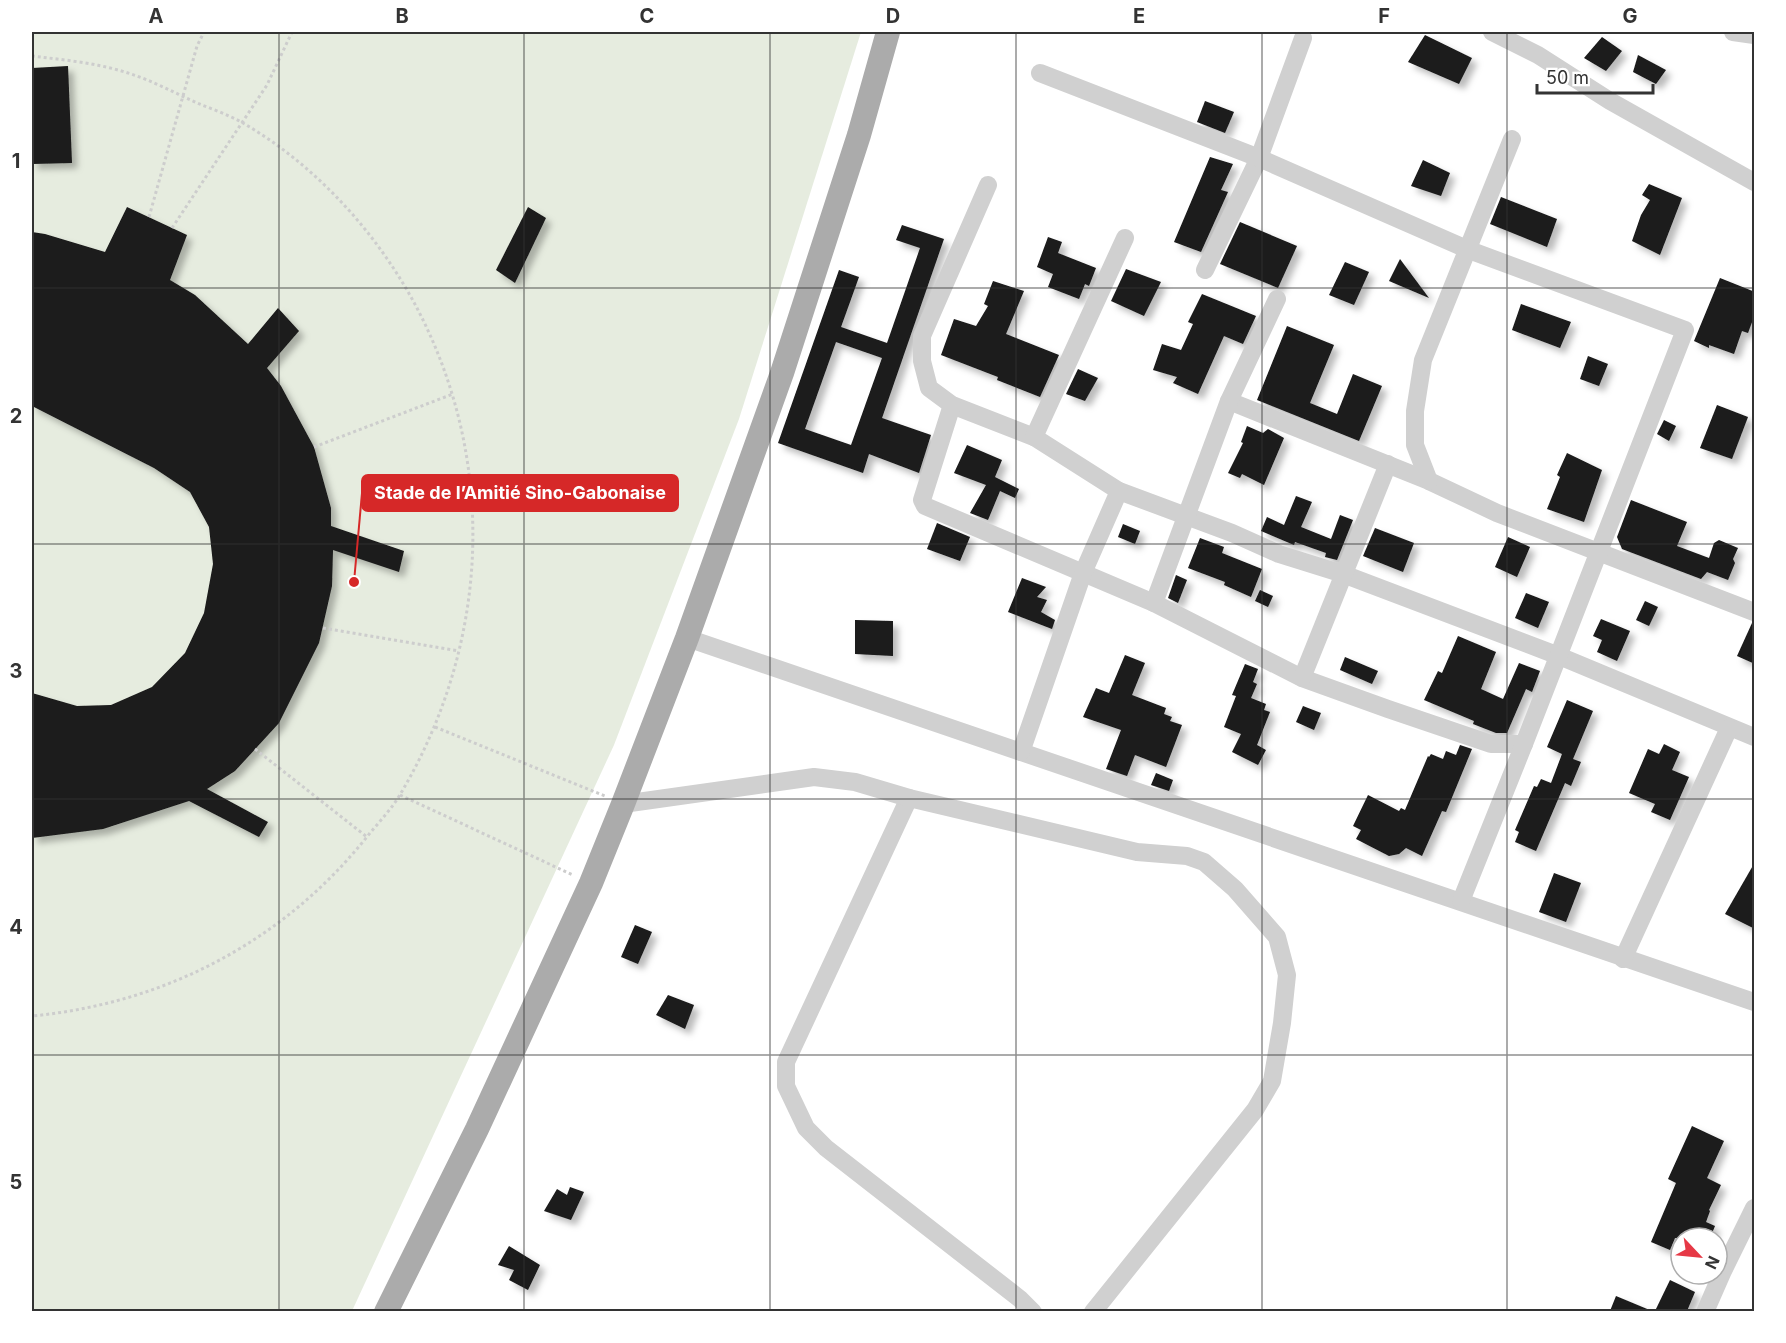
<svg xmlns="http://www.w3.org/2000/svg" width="1786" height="1343" viewBox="0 0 1786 1343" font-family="Inter,sans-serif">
  <defs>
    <filter id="shadow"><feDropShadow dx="5.5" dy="5.5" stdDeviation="3" flood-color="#0004"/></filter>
  </defs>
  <rect width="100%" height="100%" fill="#fff"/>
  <!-- green -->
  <polygon fill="#e6ecdf" points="32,32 861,32 739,419 614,745 352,1311 32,1311"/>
  <!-- building -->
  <g fill="#1a1a1a" fill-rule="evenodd" filter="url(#shadow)">
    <polygon points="1425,35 1472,58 1459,84 1408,62"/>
    <polygon points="1602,37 1622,51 1606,71 1584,58"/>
    <polygon points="1638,55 1666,70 1656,84 1633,72"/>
    <polygon points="68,66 72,163 32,164 32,68"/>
    <polygon points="1205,101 1234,112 1225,133 1197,122"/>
    <polygon points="1210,157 1233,164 1221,190 1228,192 1201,252 1174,242"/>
    <polygon points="1423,160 1450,173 1441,196 1411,186"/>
    <polygon points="1649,184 1682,198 1660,255 1632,241 1641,215 1650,200 1642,195"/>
    <polygon points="1501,197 1557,219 1547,247 1490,224"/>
    <polygon points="127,207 187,235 170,280 195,295 248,344 278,308 299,331 267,368 281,386 314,447 331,508 331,526 404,551 399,572 333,550 332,586 319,643 279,723 235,771 207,789 268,822 259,837 189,801 103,829 32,838 32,693 77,706 111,705 152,687 185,653 204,613 213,564 209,527 190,492 154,468 32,406 32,232 45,234 105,252"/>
    <polygon points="528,207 546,218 515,283 496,270"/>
    <polygon points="1240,222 1297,246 1278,288 1220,264"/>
    <path d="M 902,225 L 944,239 L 882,418 L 931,435 L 919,473 L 869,454 L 863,473 L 778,443 L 839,270 L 859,277 L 841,327 L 887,343 L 920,248 L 896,240 ZM 836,342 L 882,358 L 851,445 L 805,429 Z"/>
    <polygon points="1048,237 1062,242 1058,253 1096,268 1089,286 1085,284 1079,299 1048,287 1053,274 1037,267"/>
    <polygon points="1400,259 1429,298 1389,281"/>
    <polygon points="1345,262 1369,272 1354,305 1329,295"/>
    <polygon points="1126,269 1161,282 1144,316 1111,301"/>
    <polygon points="1720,278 1755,292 1755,314 1748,333 1742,331 1734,354 1709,345 1709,348 1694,341"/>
    <polygon points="993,281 1024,291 1006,334 1059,355 1040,397 997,380 998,377 941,355 954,319 976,326 988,306 984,304"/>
    <polygon points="1202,294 1256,316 1243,344 1224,336 1198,394 1173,383 1177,377 1153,370 1162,344 1181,350 1193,324 1188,322"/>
    <polygon points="1521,304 1571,322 1560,348 1512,330"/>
    <polygon points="1287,326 1334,345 1310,403 1337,414 1353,374 1382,386 1359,441 1257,400"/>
    <polygon points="1588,356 1608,364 1599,386 1580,379"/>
    <polygon points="1078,369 1098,378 1085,401 1066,394"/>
    <polygon points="1717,405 1748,417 1732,459 1700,448"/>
    <polygon points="1664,420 1676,426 1669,441 1657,434"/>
    <polygon points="1247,426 1263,433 1268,429 1284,438 1264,485 1242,474 1240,478 1228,473 1243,443 1241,442"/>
    <polygon points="967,445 1002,460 995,477 1019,489 1015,498 1000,491 988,520 970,513 986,485 954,473"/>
    <polygon points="1567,453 1602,470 1584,522 1547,509 1560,477 1557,475"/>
    <polygon points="1296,496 1312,502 1301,527 1331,539 1340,515 1353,520 1337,560 1325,557 1326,553 1295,542 1294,545 1261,531 1267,517 1284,525"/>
    <polygon points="1631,500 1687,522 1677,546 1709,558 1714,543 1719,540 1738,548 1733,559 1735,563 1728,580 1707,572 1701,579 1622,549 1617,537"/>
    <polygon points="937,523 970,537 960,561 927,549"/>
    <polygon points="1123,524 1140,531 1135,544 1118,537"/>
    <polygon points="1375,528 1414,543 1403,572 1363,556"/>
    <polygon points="1508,537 1530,547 1517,577 1495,567"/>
    <polygon points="1200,538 1224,547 1222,553 1262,569 1251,597 1224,585 1225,582 1188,568"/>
    <polygon points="1176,575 1187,580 1178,603 1168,598"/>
    <polygon points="1022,578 1046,587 1037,597 1047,600 1041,612 1055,620 1052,629 1008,612"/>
    <polygon points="1260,590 1273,596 1268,607 1255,601"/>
    <polygon points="1526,593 1549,602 1538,628 1515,618"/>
    <polygon points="1645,601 1658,607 1649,626 1636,620"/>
    <polygon points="1601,619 1630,631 1617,661 1597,652 1602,640 1593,636"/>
    <polygon points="855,620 893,621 893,656 855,654"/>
    <polygon points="1752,623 1755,623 1755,664 1737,656"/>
    <polygon points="1458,636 1496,652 1481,689 1503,699 1519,663 1540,671 1532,692 1526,689 1507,733 1496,733 1473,724 1474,721 1424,700 1438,671 1442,673"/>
    <polygon points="1125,655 1145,663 1132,695 1166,708 1164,714 1172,717 1170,721 1182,725 1166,767 1135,755 1127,776 1106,769 1121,730 1083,717 1096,688 1109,693"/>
    <polygon points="1345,657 1378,671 1372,684 1340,670"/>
    <polygon points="1245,664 1258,669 1253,682 1257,684 1251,698 1266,704 1264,710 1270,712 1257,745 1266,750 1258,765 1232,752 1241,734 1224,727 1236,696 1232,695"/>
    <polygon points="1567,700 1593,711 1573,759 1581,762 1571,786 1565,783 1536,851 1515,842 1519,832 1515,830 1534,786 1537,787 1541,779 1551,783 1562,754 1547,747"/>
    <polygon points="1303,706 1321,713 1314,730 1296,722"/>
    <polygon points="1664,744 1680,752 1672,770 1689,777 1670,820 1651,812 1655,804 1629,793 1648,749 1659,754"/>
    <polygon points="1460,745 1472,749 1446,812 1442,811 1422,856 1406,848 1399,854 1389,856 1356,839 1361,830 1353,826 1368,795 1399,811 1401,808 1405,810 1428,756 1429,757 1431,754 1443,759 1446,751 1456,755"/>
    <polygon points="1156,773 1173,780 1169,791 1151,785"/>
    <polygon points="1755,862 1755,929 1725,914"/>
    <polygon points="1554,873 1581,883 1566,922 1539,912"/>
    <polygon points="635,925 652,932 638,964 621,957"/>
    <polygon points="668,995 694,1005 685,1029 656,1015"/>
    <polygon points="1692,1126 1724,1141 1707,1178 1721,1185 1709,1210 1710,1211 1706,1222 1715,1226 1710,1238 1675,1238 1670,1250 1651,1242 1676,1183 1668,1179"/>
    <polygon points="570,1187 584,1192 571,1220 544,1211 557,1189 567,1195"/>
    <polygon points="509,1246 540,1265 528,1290 509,1280 514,1270 498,1265"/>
    <polygon points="1670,1280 1695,1292 1687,1311 1655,1311"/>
    <polygon points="1616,1296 1652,1311 1610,1311"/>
  </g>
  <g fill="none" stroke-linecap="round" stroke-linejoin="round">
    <!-- path -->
    <g stroke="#cdcdcd" stroke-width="3" stroke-dasharray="3 3" stroke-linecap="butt">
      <path d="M 32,56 C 64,60 99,63 131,74 C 153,81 175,93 197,103 C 212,109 229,115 243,123 C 317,166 379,235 418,310 C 498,465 489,644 401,793 C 393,807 381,820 370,833 C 286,940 167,1003 32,1016"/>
      <polyline points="149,217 197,46 204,32"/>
      <polyline points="172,228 267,85 292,32"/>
      <polyline points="314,447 453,394"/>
      <polyline points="323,628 459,651"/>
      <polyline points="435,727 605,796"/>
      <polyline points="255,749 367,837"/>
      <polyline points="400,795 573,875"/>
    </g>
    <!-- minor -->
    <g stroke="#d0d0d0" stroke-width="18">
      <polyline points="1492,32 1538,55 1610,101 1754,182"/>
      <polyline points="1733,32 1754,35"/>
      <polyline points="988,185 922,336 922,361 929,388 952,405 1034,437 1119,491 1232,533 1279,554 1343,574 1559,656 1754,737"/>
      <polyline points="1205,270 1259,158 1303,38"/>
      <polyline points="1229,401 1429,481 1497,513 1754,612"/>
      <polyline points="952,405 922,500 925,506 1154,603 1302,678 1388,709 1491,744 1524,744 1685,330 1469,250 1259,158 1040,73"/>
      <polyline points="1034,437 1125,238"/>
      <polyline points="1429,481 1415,445 1415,411 1423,360 1512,139"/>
      <polyline points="1154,603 1229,401 1277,299"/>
      <polyline points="687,638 1754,1002"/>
      <polyline points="1302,678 1388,464"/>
      <polyline points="1021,752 1083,573 1119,491"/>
      <polyline points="909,798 786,1062 786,1086 806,1128 826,1148 1020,1299 1033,1312"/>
      <polyline points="623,804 814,777 855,782 909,798 1137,852 1187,856 1204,862 1235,889 1277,937 1287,975 1282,1023 1272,1081 1255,1110 1093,1312"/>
      <polyline points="1461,901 1524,744"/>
      <polyline points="1623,959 1729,728"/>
      <polyline points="1705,1312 1723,1271 1754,1208"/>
    </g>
    <!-- major -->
    <polyline stroke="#ababab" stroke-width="24" points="386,1312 477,1129 591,883 623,804 687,638 782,373 859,135 888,32"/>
  </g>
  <!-- grid -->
  <path fill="none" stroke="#333" stroke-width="1.5" stroke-opacity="0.55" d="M 279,32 L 279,1312M 524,32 L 524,1312M 770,32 L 770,1312M 1016,32 L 1016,1312M 1262,32 L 1262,1312M 1507,32 L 1507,1312M 32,288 L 1754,288M 32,544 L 1754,544M 32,799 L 1754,799M 32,1055 L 1754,1055"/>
  <!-- callouts -->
  <path fill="none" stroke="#d62828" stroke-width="2" d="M354 582L362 493"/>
  <circle fill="#d62828" stroke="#fff" stroke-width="2" cx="354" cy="582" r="6"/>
  <rect fill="#d62828" stroke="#d62828" stroke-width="2" x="362" y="475" width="316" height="36" rx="6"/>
  <g font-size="18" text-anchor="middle" font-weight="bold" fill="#fff">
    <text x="520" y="499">Stade de l’Amitié Sino-Gabonaise</text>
  </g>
  <!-- border -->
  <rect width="1786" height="1343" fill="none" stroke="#ffffff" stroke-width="66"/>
  <!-- north arrow -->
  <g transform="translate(1699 1256) rotate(116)"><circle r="28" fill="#ffffff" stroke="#adadad" stroke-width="1.5"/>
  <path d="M0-4.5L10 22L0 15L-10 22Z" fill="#e63946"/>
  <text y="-9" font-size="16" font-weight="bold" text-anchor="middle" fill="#333333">N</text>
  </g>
  <!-- scale -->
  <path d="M1537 84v9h116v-9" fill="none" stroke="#333333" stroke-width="3"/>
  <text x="1546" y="84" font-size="18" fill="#333333" stroke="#ffffff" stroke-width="4.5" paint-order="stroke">50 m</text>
  <rect x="33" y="33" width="1720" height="1277" fill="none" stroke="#333" stroke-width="2"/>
  <g font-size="20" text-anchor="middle" font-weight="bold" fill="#333">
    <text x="156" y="23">A</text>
    <text x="402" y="23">B</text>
    <text x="647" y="23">C</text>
    <text x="893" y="23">D</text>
    <text x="1139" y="23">E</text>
    <text x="1384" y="23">F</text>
    <text x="1630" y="23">G</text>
    <text x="16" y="168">1</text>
    <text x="16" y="423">2</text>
    <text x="16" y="678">3</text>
    <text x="16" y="934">4</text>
    <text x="16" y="1189">5</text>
  </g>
</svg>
